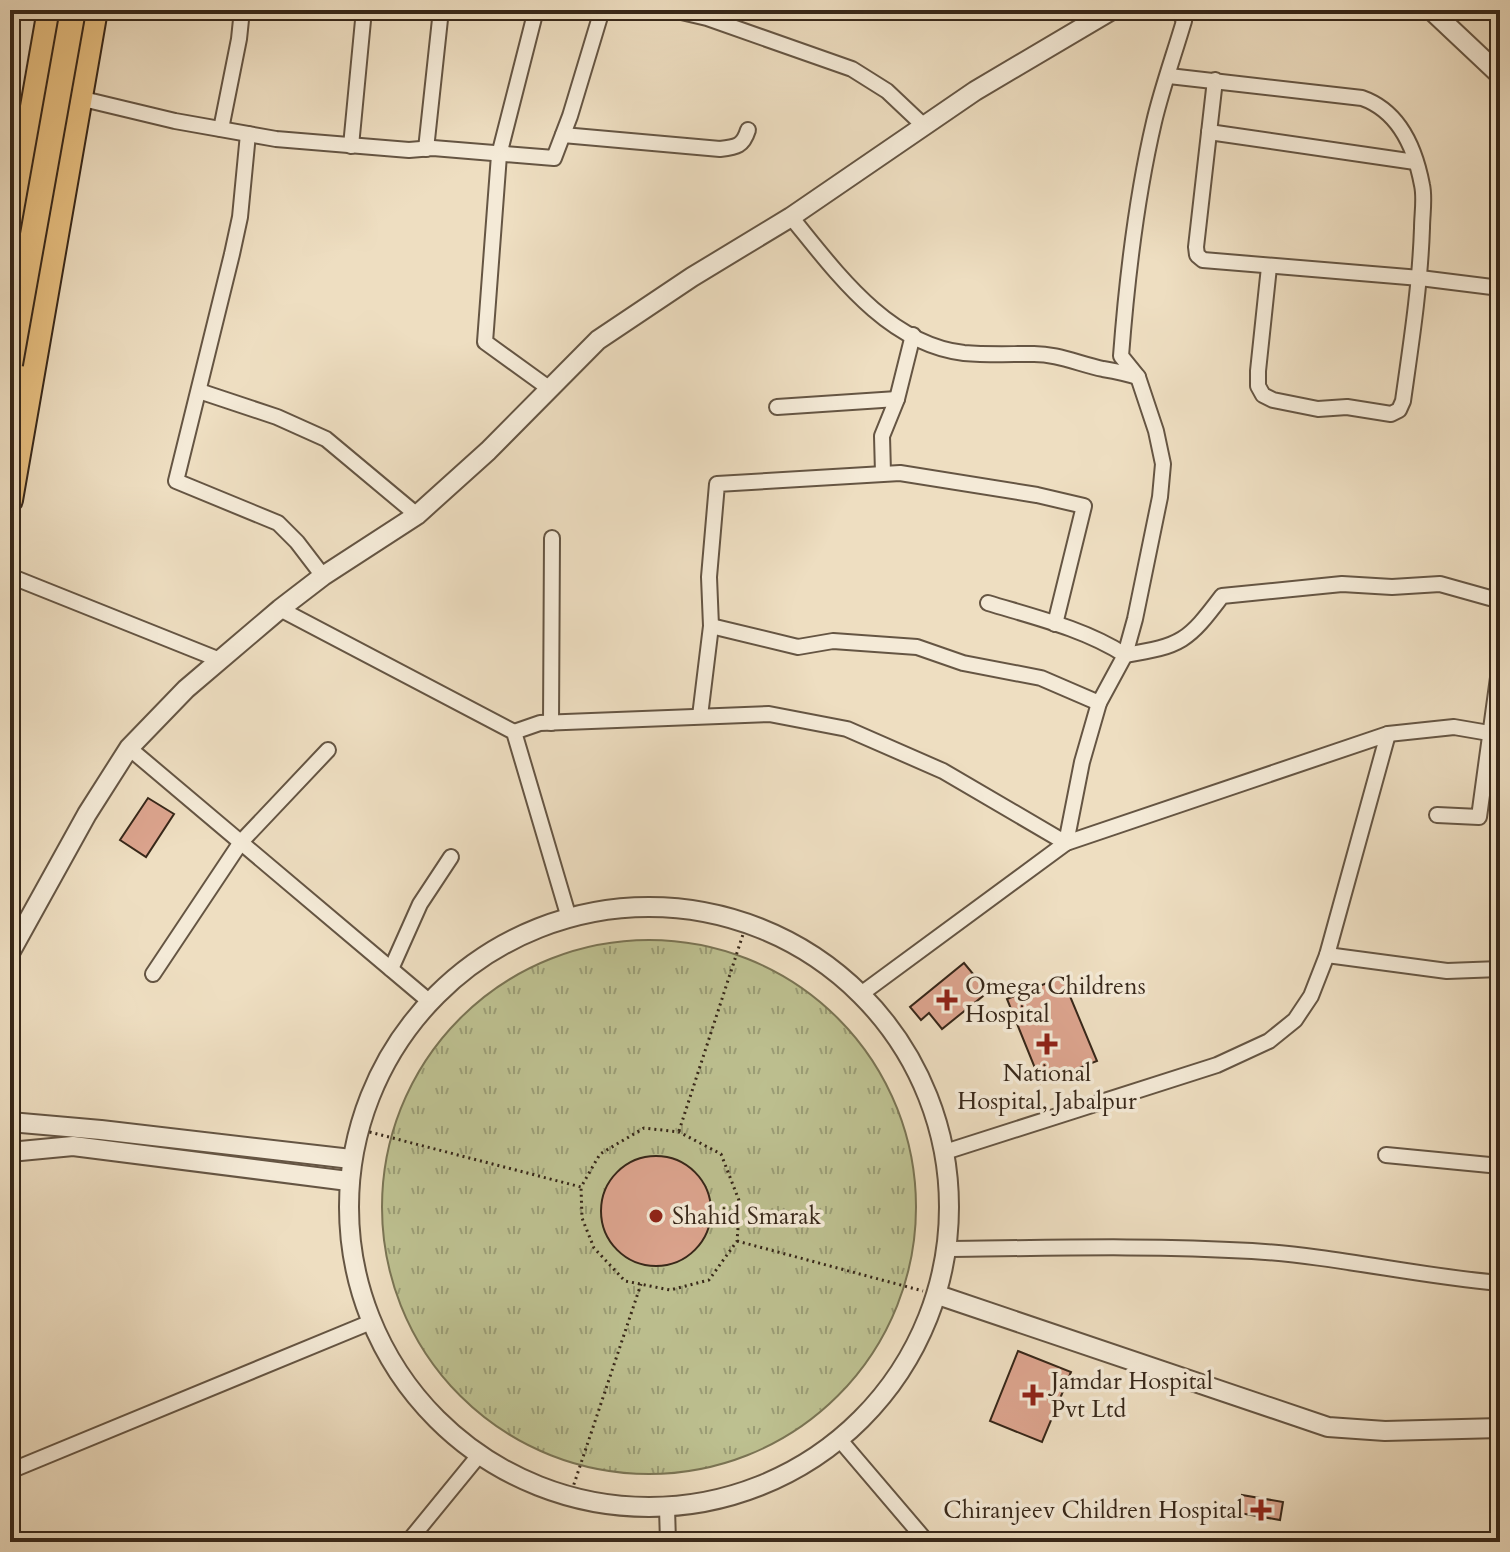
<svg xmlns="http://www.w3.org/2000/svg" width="1510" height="1552" viewBox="0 0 1510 1552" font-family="Cardo,serif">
  <defs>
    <pattern id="grass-tufts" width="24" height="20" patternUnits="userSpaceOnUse" patternTransform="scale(2)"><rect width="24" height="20" fill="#bdc090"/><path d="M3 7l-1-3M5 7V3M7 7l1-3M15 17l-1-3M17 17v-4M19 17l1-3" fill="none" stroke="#9a9c75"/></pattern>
  </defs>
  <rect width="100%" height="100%" fill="#eedec1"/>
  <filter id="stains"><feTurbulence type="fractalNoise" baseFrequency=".0025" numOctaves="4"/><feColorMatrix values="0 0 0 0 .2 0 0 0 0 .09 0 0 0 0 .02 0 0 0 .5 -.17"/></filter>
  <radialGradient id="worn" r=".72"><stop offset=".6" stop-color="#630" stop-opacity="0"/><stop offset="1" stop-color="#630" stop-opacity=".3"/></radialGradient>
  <!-- grass -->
  <circle fill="url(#grass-tufts)" stroke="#7a7454" stroke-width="2" cx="649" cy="1207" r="267"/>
  <!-- building -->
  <g fill="#dca48e" stroke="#372719" stroke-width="2">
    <polygon points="148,798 174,814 146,857 120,840"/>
    <polygon points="964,963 988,992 942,1029 929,1013 921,1020 910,1007"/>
    <polygon points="1062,977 1097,1061 1041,1083 1007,999"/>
    <circle cx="656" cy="1211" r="55"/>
    <polygon points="1018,1351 1071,1372 1042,1442 990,1421"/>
    <polygon points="1242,1495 1283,1502 1280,1520 1239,1513"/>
  </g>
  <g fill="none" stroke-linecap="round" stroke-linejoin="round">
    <!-- minor casing -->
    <g stroke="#655543" stroke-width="18">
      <g id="minor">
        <polyline points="536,10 499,155 485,342 550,389"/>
        <polyline points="673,10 707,18 852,69 887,91 923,125"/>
        <path d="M 1169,76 L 1362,98 C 1399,111 1415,148 1422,185 C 1425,198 1422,215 1422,228 C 1420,287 1411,344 1403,401 L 1399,410 L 1391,414 L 1347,407 L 1318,409 L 1273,400 L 1263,395 L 1258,386 L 1258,371 L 1269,267"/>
        <polyline points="1215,80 1196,247 1197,255 1203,260 1420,278 1500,288"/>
        <polyline points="79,98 175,121 276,139 409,150 433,148 554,158 570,116 602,10"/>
        <polyline points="221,129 239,39 242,10"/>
        <polyline points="1209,132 1415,162"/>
        <polyline points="248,134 240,217 232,254 176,481 278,523 297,542 323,576"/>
        <path d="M 563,135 L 720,149 C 737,147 743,146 748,130"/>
        <polyline points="351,146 364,10"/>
        <polyline points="426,149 441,10"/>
        <path d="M 791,217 C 836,272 887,344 964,353 C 987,355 1009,354 1031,354 C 1056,353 1079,364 1103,369 C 1115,371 1126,373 1138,377"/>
        <polyline points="199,391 277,417 326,439 417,515"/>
        <polyline points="777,407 897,399"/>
        <polyline points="883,473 882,436 897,399 913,335"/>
        <polyline points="10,576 220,660"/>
        <path d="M 988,603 C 1034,617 1085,629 1125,655 C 1182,646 1188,641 1222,596 L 1342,584 L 1392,587 L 1440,584 L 1490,598 L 1500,598"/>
        <polyline points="280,609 514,732 569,918"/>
        <polyline points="711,626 798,647 833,641 917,647 963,663 1041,678 1099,703"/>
        <polyline points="700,716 711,626 709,577 717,484 900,473 1037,495 1084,506 1055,624"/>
        <polyline points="551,723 552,538"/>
        <polyline points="514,732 540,723 769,714 847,729 943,771 1066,843"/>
        <polyline points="1388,734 1454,727 1489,733"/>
        <polyline points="129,748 430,1002"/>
        <polyline points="1437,815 1479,817 1500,663"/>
        <path d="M 1066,843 L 1082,762 L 1099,703 L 1125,655 L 1135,619 L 1160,497 L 1163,464 L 1156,431 L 1138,377 L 1121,356 C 1127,277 1136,199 1154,122 C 1162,88 1174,55 1184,21 L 1178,10"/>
        <polyline points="1327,955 1447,971 1500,969"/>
        <polyline points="391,969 420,904 451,857"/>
        <polyline points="153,974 241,842 328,750"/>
        <polyline points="861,994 1066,843 1388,734 1327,955 1311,996 1295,1020 1269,1041 1217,1065 945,1152"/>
        <polyline points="1386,1155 1500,1166"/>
        <path d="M 946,1249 C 1048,1248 1150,1245 1252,1251 C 1335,1256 1417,1276 1500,1283"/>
        <polyline points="840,1440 927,1542"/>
        <polyline points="10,1471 371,1322"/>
        <polyline points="667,1508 668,1542"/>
        <polyline points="408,1542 480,1454"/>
      </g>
    </g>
    <!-- tertiary casing -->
    <g stroke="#655543" stroke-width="22">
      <g id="tertiary">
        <polyline points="1431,10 1500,75"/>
        <circle cx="649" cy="1207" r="300"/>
        <polyline points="10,953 87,814 129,748 186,689 280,609 323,576 417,515 488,451 598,340 692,277 791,217 975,91 1112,10"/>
        <polyline points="10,1122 101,1130 351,1159"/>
        <polyline points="10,1152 73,1146 348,1181"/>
        <polyline points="938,1295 1328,1427 1385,1431 1500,1428"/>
      </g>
    </g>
    <!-- primary casing -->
    <g stroke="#372719" stroke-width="28">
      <g id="primary">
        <polyline points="10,238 50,10"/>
        <polyline points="10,500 95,10"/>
      </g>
    </g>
    <!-- path -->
    <g stroke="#372719" stroke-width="3" stroke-dasharray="2 4" stroke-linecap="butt">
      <polyline points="358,1129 581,1187 600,1154 644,1128 679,1132 721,1154 740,1203 737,1241 709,1280 670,1290 625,1281 594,1248 582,1218 581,1187"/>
      <polyline points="679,1131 747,922"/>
      <polyline points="737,1241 923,1291"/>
      <polyline points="570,1496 641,1284"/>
    </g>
    <!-- minor -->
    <use href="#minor" stroke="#f4ead7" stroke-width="14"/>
    <!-- tertiary -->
    <use href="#tertiary" stroke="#f4ead7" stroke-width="18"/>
    <!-- primary -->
    <use href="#primary" stroke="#e7bf80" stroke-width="24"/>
    <!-- primary-bridge casing -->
    <g stroke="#372719" stroke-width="28" stroke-linecap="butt">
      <polyline id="primary-bridge" points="10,364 73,10"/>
    </g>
    <!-- primary-bridge -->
    <use href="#primary-bridge" stroke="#e7bf80" stroke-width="24"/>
  </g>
  <!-- markers -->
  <g fill="#8f2418" stroke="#f4ead7" stroke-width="3">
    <path d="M943 988h8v8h8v8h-8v8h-8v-8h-8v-8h8z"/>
    <path d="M1043 1032h8v8h8v8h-8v8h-8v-8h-8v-8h8z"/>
    <circle cx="656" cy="1216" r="8"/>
    <path d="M1029 1383h8v8h8v8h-8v8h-8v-8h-8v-8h8z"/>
    <path d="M1257 1498h8v8h8v8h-8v8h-8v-8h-8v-8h8z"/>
  </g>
  <g text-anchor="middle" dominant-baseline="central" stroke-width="7" stroke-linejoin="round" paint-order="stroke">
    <!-- poi labels -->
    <g font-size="24" fill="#372719" stroke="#f4ead7" text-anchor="start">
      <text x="965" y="986">Omega Childrens<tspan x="965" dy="28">Hospital</tspan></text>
      <text x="1047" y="1073" text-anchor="middle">National<tspan x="1047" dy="28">Hospital, Jabalpur</tspan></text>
      <text x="672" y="1216">Shahid Smarak</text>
      <text x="1051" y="1381">Jamdar Hospital<tspan x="1051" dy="28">Pvt Ltd</tspan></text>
      <text x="1243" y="1510" text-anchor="end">Chiranjeev Children Hospital</text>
    </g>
  </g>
  <!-- margin -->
  <rect width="1510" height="1552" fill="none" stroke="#eedec1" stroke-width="40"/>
  <rect x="12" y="12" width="1486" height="1528" fill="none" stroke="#372719" stroke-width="4"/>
  <rect x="20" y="20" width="1470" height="1512" fill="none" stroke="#372719" stroke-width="2"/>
  <rect width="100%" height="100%" filter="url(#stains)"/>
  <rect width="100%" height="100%" fill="url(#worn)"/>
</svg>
